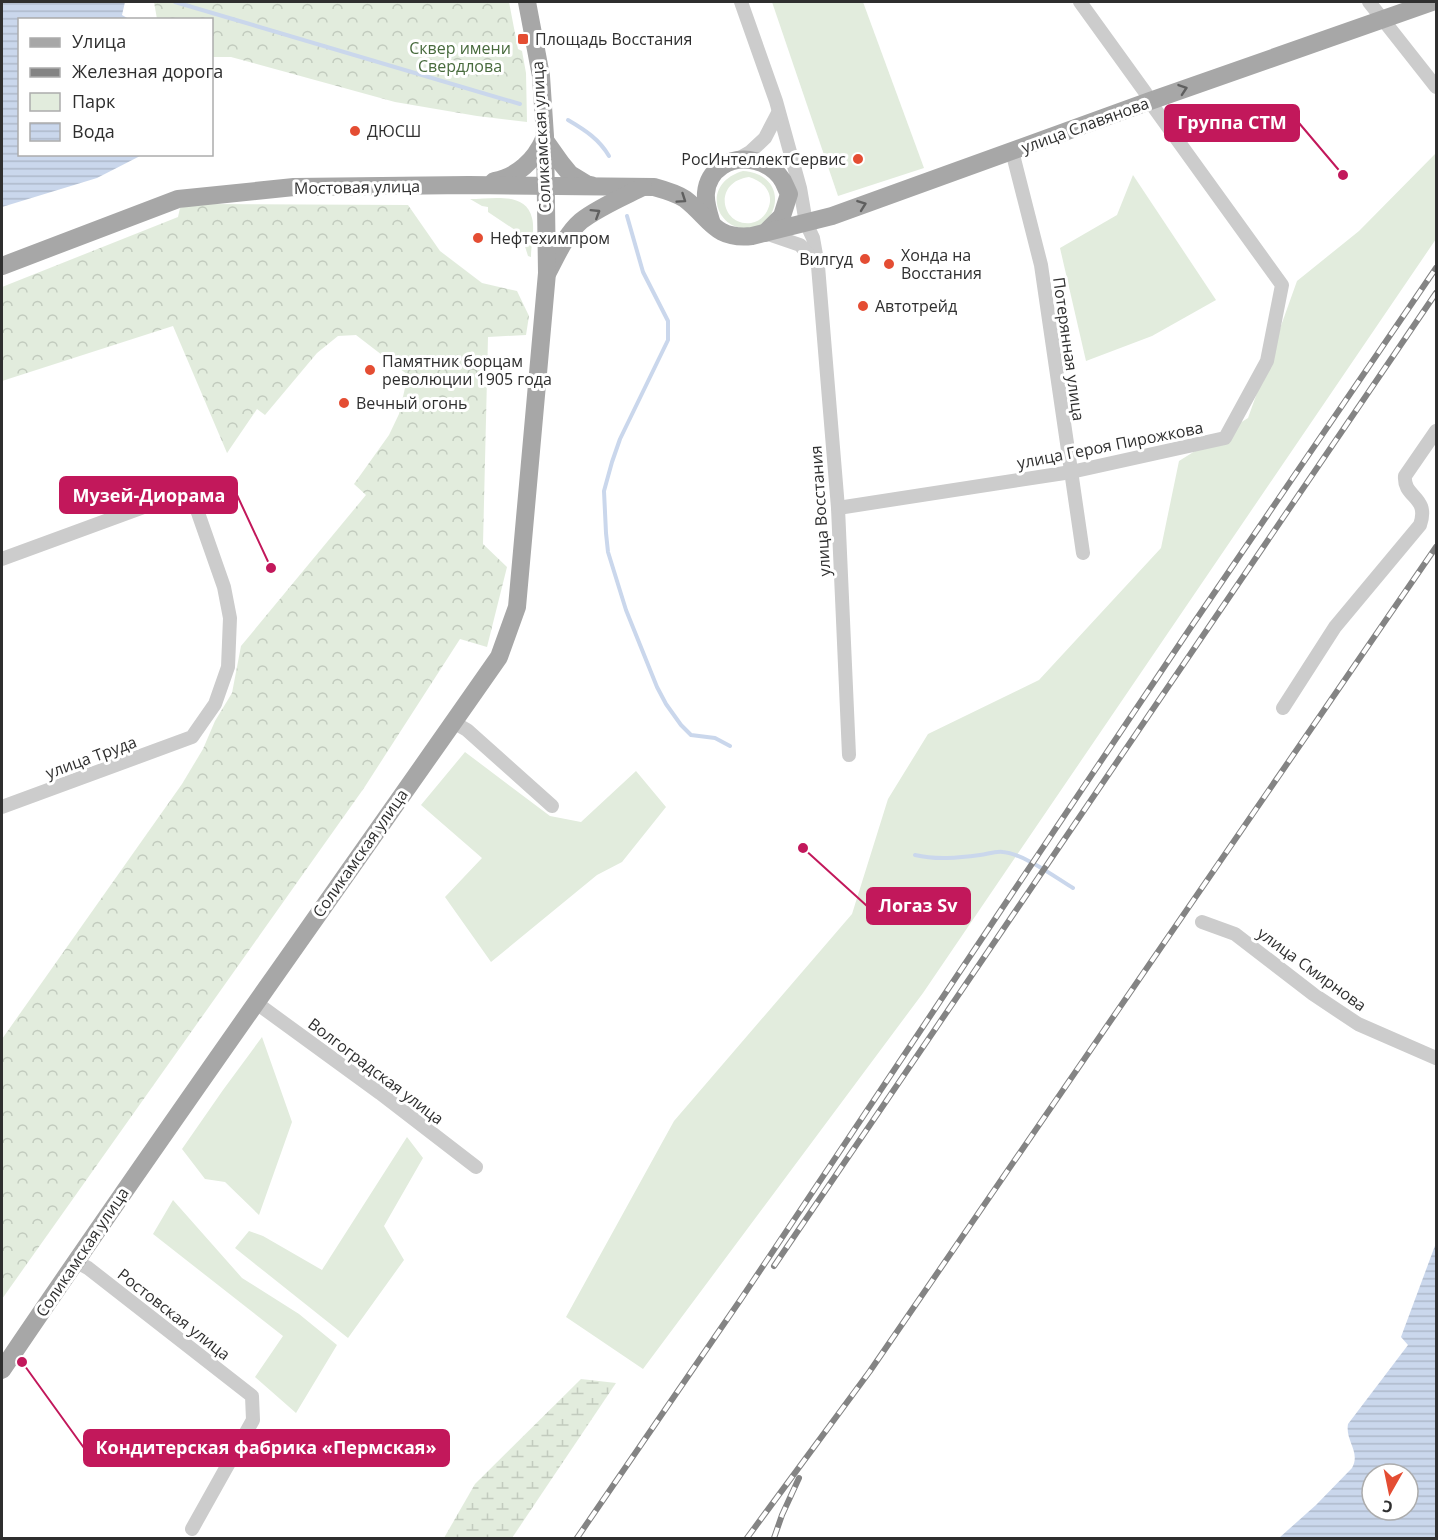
<svg xmlns="http://www.w3.org/2000/svg" width="1438" height="1540" viewBox="0 0 1438 1540" font-family="'Open Sans',sans-serif">
  <defs>
    <pattern id="forest-crowns" width="20" height="18" patternUnits="userSpaceOnUse" patternTransform="scale(1.5)"><rect width="20" height="18" fill="#e2ecdd"/><path d="M2 6a3 3 0 1 1 6 0M12 15a3 3 0 1 1 6 0" fill="none" stroke="#c2cbbe"/></pattern>
    <pattern id="wetland-marsh" width="20" height="14" patternUnits="userSpaceOnUse" patternTransform="scale(1.5)"><rect width="20" height="14" fill="#e2ecdd"/><path d="M1 5h8M5 5V1M11 12h8M15 12V8" fill="none" stroke="#c2cbbe"/></pattern>
    <pattern id="water-rules" width="6" height="5" patternUnits="userSpaceOnUse" patternTransform="scale(1.5)"><rect width="6" height="5" fill="#cad7ec"/><path d="M0 2.5h6" fill="none" stroke="#aeb9cb"/></pattern>
  </defs>
  <rect width="100%" height="100%" fill="#fff"/>
  <!-- green -->
  <g fill="#e2ecdd" fill-rule="evenodd">
    <polygon points="772,2 863,2 924,168 838,196"/>
    <polygon points="1436,153 1436,239 923,993 643,1369 566,1317 674,1121 852,914 888,799 928,734 1039,680 1161,548 1179,461 1248,418 1297,281 1359,231"/>
    <path d="M 743,171 C 795,175 777,239 737,227 C 730,225 724,220 720,213 C 710,193 724,176 743,171 ZM 749,177 C 763,181 775,193 768,209 C 765,216 759,222 751,223 C 721,227 712,182 749,177 Z"/>
    <polygon points="1133,175 1216,300 1152,336 1086,361 1060,248 1117,215"/>
    <path d="M 470,199 C 491,199 526,191 532,218 C 535,229 531,246 531,257 L 528,256 L 521,234 L 488,212 L 488,207 L 482,206 Z"/>
    <polygon points="465,752 550,816 581,822 636,771 666,807 622,862 597,875 491,962 445,897 482,858 421,805"/>
    <polygon points="262,1037 292,1122 259,1215 225,1182 205,1179 182,1149 223,1090"/>
    <polygon points="407,1137 423,1158 384,1226 404,1260 348,1338 235,1248 249,1231 263,1236 322,1270"/>
    <polygon points="173,1200 242,1278 299,1314 337,1345 296,1413 255,1377 283,1336 153,1234"/>
  </g>
  <!-- forest -->
  <g fill="url(#forest-crowns)">
    <polygon points="154,2 509,2 518,49 522,51 526,73 527,122 477,116 395,102 231,57 212,57 212,20 157,19"/>
    <polygon points="194,204 408,205 440,251 482,283 517,291 529,316 526,335 488,337 483,544 507,567 487,647 460,639 364,788 2,1299 2,1039 182,784 203,749 215,721 232,693 241,646 366,495 354,484 389,435 399,414 408,375 356,335 338,336 317,353 265,415 257,409 227,453 173,326 2,381 2,287 178,217 180,208"/>
  </g>
  <!-- wetland -->
  <polygon fill="url(#wetland-marsh)" points="581,1379 616,1383 512,1538 444,1538 475,1484"/>
  <!-- water -->
  <g fill="url(#water-rules)" fill-rule="evenodd">
    <polygon points="2,2 125,2 122,15 129,19 20,20 20,154 142,155 97,178 2,207"/>
    <path d="M 1436,1243 L 1436,1538 L 1279,1538 L 1316,1505 L 1352,1468 C 1361,1452 1345,1441 1348,1424 L 1408,1345 L 1401,1337 ZM 1372,1474 L 1408,1474 L 1408,1510 L 1372,1510 Z"/>
  </g>
  <g fill="none" stroke-linecap="round" stroke-linejoin="round">
    <!-- stream -->
    <g stroke="#cad7ec" stroke-width="4">
      <polyline points="175,2 520,104"/>
      <path d="M 568,120 C 585,130 599,139 609,156"/>
      <polyline points="627,216 643,272 668,321 668,340 620,439 612,462 604,491 606,533 608,552 626,610 657,687 666,704 681,725 691,735 715,738 730,746"/>
      <path d="M 915,855 C 936,860 958,858 980,855 C 988,854 995,851 1003,852 C 1024,854 1055,877 1073,888"/>
    </g>
    <!-- minor -->
    <g stroke="#ccc" stroke-width="14">
      <polyline points="741,2 776,101 800,188 806,223 813,238 818,266 838,508 849,755"/>
      <polyline points="1369,2 1436,87"/>
      <polyline points="1012,151 1041,265 1083,553"/>
      <polyline points="738,159 750,152 765,138 778,113"/>
      <polyline points="765,233 800,245 818,265"/>
      <polyline points="838,508 1071,472 1225,438 1267,361 1282,285 1155,109 1145,92 1080,2"/>
      <polyline points="2,559 190,490 224,587 230,618 228,667 215,704 192,737 2,807"/>
      <path d="M 1283,708 L 1335,627 L 1420,525 C 1430,496 1403,498 1405,476 L 1436,431"/>
      <polyline points="453,722 467,730 552,806"/>
      <polyline points="1202,922 1235,934 1313,994 1358,1024 1436,1058"/>
      <polyline points="255,1002 380,1093 476,1167"/>
      <polyline points="75,1261 88,1268 252,1396 253,1420 192,1529"/>
    </g>
    <!-- major -->
    <g stroke="#a7a7a7" stroke-width="18">
      <polyline points="544,139 561,163 570,174 588,185 591,185"/>
      <path d="M 494,181 C 517,177 535,160 544,139"/>
      <path d="M 712,224 C 709,214 705,203 706,193 C 707,181 713,172 722,166 C 742,153 771,161 783,181 C 785,185 787,190 789,194 L 782,216 L 765,233"/>
      <path d="M 2,266 L 178,199 L 294,187 L 469,185 L 654,187 C 665,190 676,193 685,199 C 710,218 714,240 752,236 L 832,216 L 1150,101 L 1432,2"/>
      <path d="M 548,272 C 557,255 566,234 581,221 C 599,207 623,197 643,187"/>
      <path d="M 2,1370 C 164,1130 333,895 499,657 L 517,607 L 547,273 L 545,136 L 541,76 L 527,2"/>
    </g>
    <!-- rail casing -->
    <g stroke="#848484" stroke-width="6">
      <g id="rail">
        <polyline points="774,1266 1436,293"/>
        <polyline points="577,1538 741,1299 1007,901 1191,627 1436,268"/>
        <polyline points="747,1538 870,1371 1436,547"/>
        <polyline points="774,1538 782,1515 799,1478"/>
      </g>
    </g>
    <!-- rail -->
    <use href="#rail" stroke="#fff" stroke-width="4" stroke-dasharray="11" stroke-linecap="butt"/>
  </g>
  <!-- one-way arrows -->
  <defs><path id="oneway-chevron" d="M-2-3.5L2.5 0L-2 3.5" fill="none" stroke-width="1.6" stroke-linecap="round" stroke-linejoin="round" transform="scale(1.5)"/></defs>
  <g stroke="#5f5f5f">
    <use href="#oneway-chevron" transform="translate(1183 89) rotate(-19)"/>
    <use href="#oneway-chevron" transform="translate(682 199) rotate(34)"/>
    <use href="#oneway-chevron" transform="translate(862 205) rotate(-20)"/>
    <use href="#oneway-chevron" transform="translate(596 213) rotate(-32)"/>
  </g>
  <!-- markers -->
  <g fill="#e44d33" stroke="#fff" stroke-width="2">
    <rect x="517" y="33" width="12" height="12" rx="3"/>
    <circle cx="355" cy="131" r="6"/>
    <circle cx="858" cy="159" r="6"/>
    <circle cx="478" cy="238" r="6"/>
    <circle cx="865" cy="259" r="6"/>
    <circle cx="889" cy="264" r="6"/>
    <circle cx="863" cy="306" r="6"/>
    <circle cx="370" cy="370" r="6"/>
    <circle cx="344" cy="403" r="6"/>
  </g>
  <g text-anchor="middle" dominant-baseline="central" stroke-width="6" stroke-linejoin="round" paint-order="stroke">
    <!-- poi labels -->
    <g font-size="16" fill="#2f2f2f" stroke="#fff" text-anchor="start">
      <text x="535" y="39">Площадь Восстания</text>
      <text x="367" y="131">ДЮСШ</text>
      <text x="846" y="159" text-anchor="end">РосИнтеллектСервис</text>
      <text x="490" y="238">Нефтехимпром</text>
      <text x="901" y="255">Хонда на<tspan x="901" dy="18">Восстания</tspan></text>
      <text x="853" y="259" text-anchor="end">Вилгуд</text>
      <text x="875" y="306">Автотрейд</text>
      <text x="382" y="361">Памятник борцам<tspan x="382" dy="18">революции 1905 года</tspan></text>
      <text x="356" y="403">Вечный огонь</text>
    </g>
    <!-- park labels -->
    <g font-size="16" fill="#486b3d" stroke="#fff">
      <text x="460" y="48">Сквер имени<tspan x="460" dy="18">Свердлова</tspan></text>
    </g>
    <!-- street labels -->
    <g font-size="16" fill="#2f2f2f" stroke="#fff">
      <text transform="translate(1085 125) rotate(-20)">улица Славянова</text>
      <text transform="translate(541 137) rotate(-93)">Соликамская улица</text>
      <text transform="translate(357 187) rotate(-1)">Мостовая улица</text>
      <text transform="translate(1069 349) rotate(82)">Потерянная улица</text>
      <text transform="translate(1110 445) rotate(-11)">улица Героя Пирожкова</text>
      <text transform="translate(820 511) rotate(-94)">улица Восстания</text>
      <text transform="translate(91 757) rotate(-20)">улица Труда</text>
      <text transform="translate(360 853) rotate(-55)">Соликамская улица</text>
      <text transform="translate(1312 969) rotate(36)">улица Смирнова</text>
      <text transform="translate(376 1071) rotate(37)">Волгоградская улица</text>
      <text transform="translate(82 1252) rotate(-56)">Соликамская улица</text>
      <text transform="translate(174 1314) rotate(38)">Ростовская улица</text>
    </g>
  </g>
  <!-- callouts -->
  <path fill="none" stroke="#c2185b" stroke-width="2" d="M1343 175L1299 123M271 568L237 495M803 848L867 906M22 1362L84 1448"/>
  <g fill="#c2185b" stroke="#fff" stroke-width="2">
    <circle cx="1343" cy="175" r="6"/>
    <circle cx="271" cy="568" r="6"/>
    <circle cx="803" cy="848" r="6"/>
    <circle cx="22" cy="1362" r="6"/>
  </g>
  <g fill="#c2185b" stroke="#c2185b" stroke-width="2">
    <rect x="1165" y="105" width="134" height="36" rx="6"/>
    <rect x="60" y="477" width="177" height="36" rx="6"/>
    <rect x="867" y="888" width="103" height="36" rx="6"/>
    <rect x="84" y="1430" width="365" height="36" rx="6"/>
  </g>
  <g font-size="18" text-anchor="middle" font-weight="bold" fill="#fff">
    <text x="1232" y="129">Группа СТМ</text>
    <text x="149" y="502">Музей-Диорама</text>
    <text x="918" y="912">Логаз Sv</text>
    <text x="266" y="1454">Кондитерская фабрика «Пермская»</text>
  </g>
  <!-- border -->
  <rect width="1438" height="1540" fill="none" stroke="#2f2f2f" stroke-width="6"/>
  <!-- legend -->
  <rect x="18" y="18" width="195" height="138" fill="#ffffff" stroke="#acacac" stroke-width="1.5"/>
  <rect x="30" y="38" width="30" height="9" fill="#a7a7a7" stroke="#acacac" stroke-width="1.5"/>
  <text x="72" y="48" font-size="18" fill="#2f2f2f">Улица</text>
  <rect x="30" y="68" width="30" height="9" fill="#848484" stroke="#acacac" stroke-width="1.5"/>
  <text x="72" y="78" font-size="18" fill="#2f2f2f">Железная дорога</text>
  <rect x="30" y="93" width="30" height="18" fill="#e2ecdd" stroke="#acacac" stroke-width="1.5"/>
  <text x="72" y="108" font-size="18" fill="#2f2f2f">Парк</text>
  <rect x="30" y="123" width="30" height="18" fill="url(#water-rules)" stroke="#acacac" stroke-width="1.5"/>
  <text x="72" y="138" font-size="18" fill="#2f2f2f">Вода</text>
  <!-- north arrow -->
  <g transform="translate(1390 1492) rotate(189)"><circle r="28" fill="#ffffff" stroke="#acacac" stroke-width="1.5"/>
  <path d="M0-4.5L10 22L0 15L-10 22Z" fill="#e44d33"/>
  <text y="-9" font-size="16" font-weight="bold" text-anchor="middle" fill="#2f2f2f">С</text>
  </g>
</svg>
